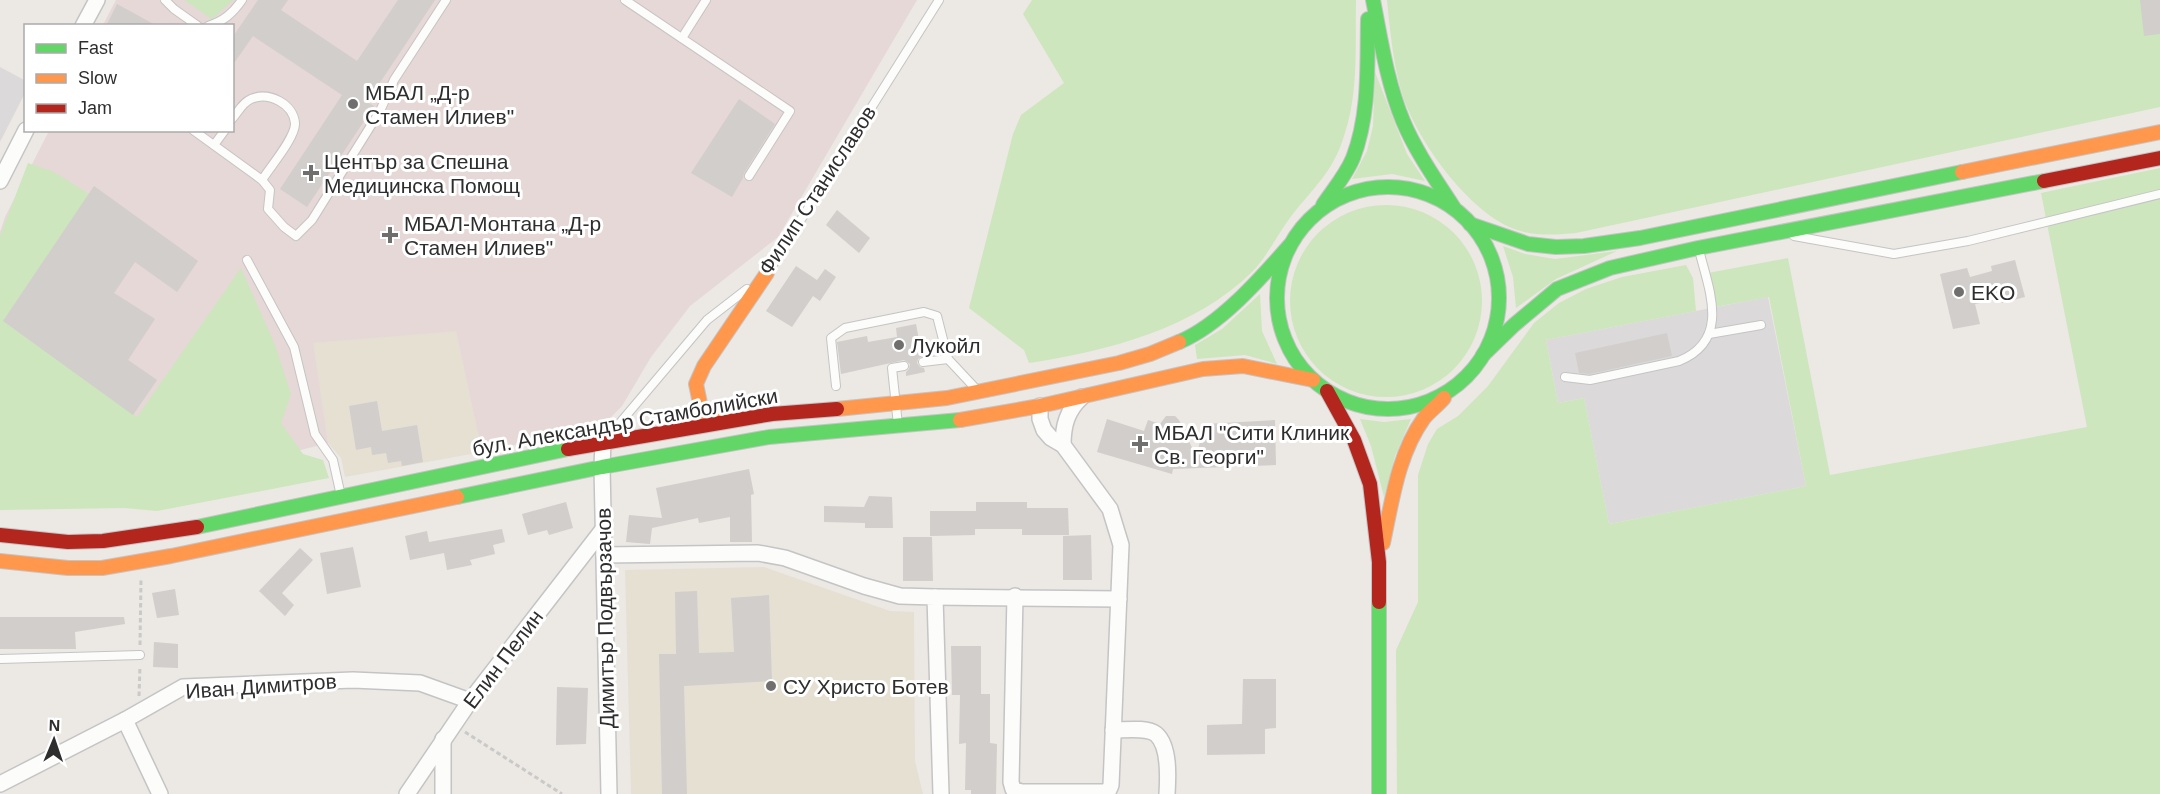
<svg xmlns="http://www.w3.org/2000/svg" width="2160" height="794" viewBox="0 0 2160 794" font-family="Helvetica,sans-serif">
  <rect width="100%" height="100%" fill="#ece8e4"/>
  <!-- industrial -->
  <g fill="#dcd9db">
    <polygon points="0,67 26,81 25,93 0,142"/>
    <polygon points="1768,297 1806,486 1609,524 1584,398 1558,403 1546,340"/>
  </g>
  <!-- education -->
  <g fill="#e6e0d3">
    <polygon points="456,330 482,452 345,477 341,458 328,443 312,343"/>
    <polygon points="764,567 890,611 914,612 915,761 923,794 631,794 625,570"/>
  </g>
  <!-- medical -->
  <polygon fill="#e5d8d6" points="116,0 917,0 778,237 690,306 651,357 622,406 602,426 482,452 456,331 313,343 328,443 227,469 0,369 0,232 5,217 49,131 232,130 232,26 103,25"/>
  <!-- green -->
  <g fill="#cde6be">
    <polygon points="184,0 233,0 212,19"/>
    <path d="M 1032,0 L 1356,0 C 1355,45 1359,92 1344,136 C 1333,172 1314,187 1292,215 C 1278,233 1269,254 1253,271 C 1195,329 1107,351 1029,363 L 1024,350 L 969,308 L 1013,134 L 1021,115 L 1064,83 L 1023,14 Z"/>
    <path d="M 1387,0 L 2160,0 L 2160,107 L 1576,233 C 1557,235 1535,236 1517,230 C 1469,214 1414,137 1401,90 C 1393,61 1390,30 1387,0 Z"/>
    <polygon points="1375,72 1407,154 1425,181 1392,174 1352,179 1367,151 1373,126"/>
    <polygon points="28,163 54,172 89,194 3,321 137,417 241,268 275,345 291,394 281,423 303,454 323,460 329,478 157,511 124,508 0,510 0,236"/>
    <polygon points="2160,168 2160,794 1397,794 1396,650 1418,602 1418,475 1428,444 1437,429 1458,416 1488,386 1534,323 1559,303 1586,289 1622,277 1686,265 1693,278 1696,311 1546,340 1558,403 1584,398 1609,524 1806,486 1769,297 1715,307 1708,273 1788,258 1830,475 2087,427 2041,193"/>
    <circle cx="1386" cy="301" r="96"/>
    <polygon points="1503,246 1525,254 1555,259 1617,251 1556,279 1516,308 1513,277"/>
    <polygon points="1260,294 1262,331 1277,364 1245,355 1197,359 1195,345 1222,329"/>
    <polygon points="1360,419 1384,422 1411,419 1395,456 1384,497 1371,446"/>
  </g>
  <!-- building -->
  <g fill="#d1cecb">
    <polygon points="258,0 288,0 281,10 357,61 398,0 435,0 367,102 374,106 307,207 280,189 342,95 253,36 232,66 232,38"/>
    <polygon points="2140,0 2160,0 2160,34 2144,36"/>
    <polygon points="117,4 157,26 106,26"/>
    <polygon points="739,99 775,124 744,173 743,178 732,197 691,173"/>
    <polygon points="94,186 198,261 177,292 135,262 114,293 155,319 128,360 157,380 133,415 3,321"/>
    <polygon points="837,210 870,238 859,253 826,225"/>
    <polygon points="2015,260 2025,297 2002,303 2001,299 1975,304 1980,324 1953,329 1940,274 1967,268 1970,277 1992,271 1991,266"/>
    <polygon points="796,266 817,280 825,269 836,277 820,301 813,296 792,327 766,311"/>
    <polygon points="916,324 922,356 918,359 917,363 920,367 924,368 925,372 906,376 906,372 909,369 910,364 904,360 841,374 837,342 867,336 868,342 897,337 896,328"/>
    <polygon points="1667,333 1672,356 1590,374 1579,373 1575,353"/>
    <polygon points="377,401 382,431 417,425 423,462 402,466 401,461 388,463 386,453 372,455 371,447 356,450 349,406"/>
    <polygon points="1166,416 1175,416 1179,420 1196,456 1205,424 1275,420 1276,465 1173,469 1172,474 1097,452 1107,419 1144,431 1148,420 1160,424"/>
    <polygon points="749,469 754,494 751,495 752,542 730,542 730,517 699,523 698,518 652,528 650,544 626,542 629,515 662,518 656,488"/>
    <polygon points="869,496 892,497 893,528 865,528 865,523 824,522 824,506 864,507"/>
    <polygon points="566,502 573,528 549,535 547,530 528,535 522,514"/>
    <polygon points="976,502 1027,502 1027,508 1068,508 1069,535 1022,535 1022,529 975,529 975,535 930,536 930,511 976,511"/>
    <polygon points="502,529 505,542 493,545 495,554 470,560 472,565 447,570 444,553 410,560 405,536 427,531 429,542"/>
    <polygon points="1091,535 1092,580 1063,580 1063,536"/>
    <polygon points="903,537 932,537 933,581 903,581"/>
    <polygon points="353,547 361,587 327,594 320,553"/>
    <polygon points="300,548 313,560 282,593 294,605 285,616 259,591"/>
    <polygon points="175,589 179,615 157,618 152,593"/>
    <polygon points="697,591 699,653 734,652 731,598 769,595 772,681 684,686 687,794 662,794 659,654 676,654 675,592"/>
    <polygon points="0,617 124,617 125,624 75,632 76,649 0,649"/>
    <polygon points="154,642 178,644 178,668 153,667"/>
    <polygon points="951,646 981,646 981,694 990,694 990,743 997,744 996,794 971,794 971,790 965,790 966,743 959,744 960,695 952,695"/>
    <polygon points="1243,679 1276,679 1276,728 1265,729 1265,754 1207,755 1207,725 1242,724"/>
    <polygon points="557,687 588,688 586,744 556,745"/>
  </g>
  <g fill="none" stroke-linecap="round" stroke-linejoin="round">
    <!-- lane casing -->
    <g stroke="#c5c4c5" stroke-width="10">
      <g id="lane">
        <polyline points="165,0 174,9 198,26"/>
        <polyline points="625,0 790,111 749,176"/>
        <path d="M 208,26 C 224,21 233,13 242,0"/>
        <polyline points="682,38 706,0"/>
        <path d="M 232,119 C 238,112 243,102 251,99 C 269,91 293,104 295,123 C 296,137 270,167 262,180"/>
        <polyline points="193,130 262,180 270,190 268,209 284,227 296,236 312,220 380,111 394,80 446,0"/>
        <polyline points="214,145 225,130"/>
        <polyline points="1794,236 1894,254 1968,241 2160,194"/>
        <polyline points="247,260 294,347 315,434 333,460 341,496"/>
        <polyline points="768,272 939,0"/>
        <polyline points="1709,334 1761,325"/>
        <polyline points="923,362 948,359"/>
        <path d="M 1565,377 L 1590,380 L 1679,361 C 1731,340 1709,290 1699,250"/>
        <polyline points="836,386 831,338 845,328 924,312 937,316 948,359 977,390"/>
        <polyline points="898,425 892,368 904,366"/>
        <polyline points="608,437 707,320 747,289"/>
        <polyline points="0,659 140,655"/>
      </g>
    </g>
    <!-- street casing -->
    <g stroke="#c5c4c5" stroke-width="18">
      <g id="street">
        <polyline points="83,26 97,0"/>
        <polyline points="0,181 26,130"/>
        <polyline points="603,442 602,467 609,794"/>
        <path d="M 1063,445 C 1063,426 1067,410 1082,397"/>
        <polyline points="604,555 758,553 785,558 864,586 900,596 935,597 941,794"/>
        <polyline points="1015,596 1011,782 1013,789 1021,792 1108,792 1111,785 1121,545 1110,509 1063,445 1051,438 1044,430 1040,419 1040,406"/>
        <polyline points="935,597 1119,599"/>
        <polyline points="125,720 160,794"/>
        <path d="M 1113,730 C 1125,730 1147,727 1156,734 C 1170,746 1168,778 1167,794"/>
        <polyline points="443,739 443,794"/>
        <polyline points="0,784 125,720 183,687 353,680 420,683 470,701"/>
        <polyline points="407,794 470,701 604,528"/>
      </g>
    </g>
    <!-- fast casing -->
    <g stroke="#c5c4c5" stroke-width="16">
      <g id="fast">
        <path d="M 1373,0 C 1381,41 1387,82 1403,121 C 1416,152 1436,180 1454,208"/>
        <circle cx="1388" cy="298" r="111"/>
        <path d="M 1323,205 C 1333,190 1346,175 1353,158 C 1370,114 1367,65 1368,19"/>
        <polyline points="1470,224 1528,244 1556,247 1584,246 1640,238 1962,172"/>
        <path d="M 1179,342 C 1220,325 1261,278 1290,245"/>
        <polyline points="1483,355 1514,325 1557,289 1610,268 1698,248 2044,181"/>
        <polyline points="457,497 602,467 769,437 960,420"/>
        <polyline points="197,527 568,449"/>
        <polyline points="1379,602 1379,794"/>
      </g>
    </g>
    <!-- slow casing -->
    <g stroke="#c5c4c5" stroke-width="16">
      <g id="slow">
        <polyline points="1962,172 2160,132"/>
        <polyline points="837,409 947,398 1119,363 1150,354 1179,342"/>
        <polyline points="960,420 1040,406 1203,369 1243,366 1313,380"/>
        <polyline points="729,421 707,414 701,408 696,384 704,366 767,273"/>
        <path d="M 1383,543 C 1392,501 1398,454 1424,418 C 1430,411 1438,405 1444,398"/>
        <polyline points="0,561 68,568 102,568 171,556 457,497"/>
      </g>
    </g>
    <!-- jam casing -->
    <g stroke="#c5c4c5" stroke-width="16">
      <g id="jam">
        <polyline points="2044,181 2160,158"/>
        <polyline points="1327,391 1354,440 1370,484 1379,562 1379,602"/>
        <polyline points="568,449 772,414 837,409"/>
        <polyline points="0,535 68,542 103,541 197,527"/>
      </g>
    </g>
    <!-- path -->
    <g stroke="#c9c9c8" stroke-width="3" stroke-dasharray="4.5 3" stroke-linecap="butt">
      <polyline points="140,645 141,579"/>
      <polyline points="139,696 140,666"/>
      <polyline points="465,732 562,794"/>
    </g>
    <!-- lane -->
    <use href="#lane" stroke="#fcfcfb" stroke-width="8"/>
    <!-- street -->
    <use href="#street" stroke="#fcfcfb" stroke-width="15"/>
    <!-- fast -->
    <use href="#fast" stroke="#63d668" stroke-width="14"/>
    <!-- slow -->
    <use href="#slow" stroke="#ff974d" stroke-width="14"/>
    <!-- jam -->
    <use href="#jam" stroke="#b3261e" stroke-width="14"/>
  </g>
  <!-- markers -->
  <g fill="#706f6e" stroke="#fff" stroke-width="2">
    <circle cx="353" cy="104" r="6"/>
    <path d="M308 164h6v6h6v6h-6v6h-6v-6h-6v-6h6z"/>
    <path d="M387 226h6v6h6v6h-6v6h-6v-6h-6v-6h6z"/>
    <circle cx="1959" cy="292" r="6"/>
    <circle cx="899" cy="345" r="6"/>
    <path d="M1137 435h6v6h6v6h-6v6h-6v-6h-6v-6h6z"/>
    <circle cx="771" cy="686" r="6"/>
  </g>
  <g text-anchor="middle" dominant-baseline="central" stroke-width="6" stroke-linejoin="round" paint-order="stroke">
    <!-- poi labels -->
    <g font-size="21" fill="#2e2e2e" stroke="#fff" text-anchor="start">
      <text x="365" y="92">МБАЛ „Д-р<tspan x="365" dy="24">Стамен Илиев"</tspan></text>
      <text x="324" y="161">Център за Спешна<tspan x="324" dy="24">Медицинска Помощ</tspan></text>
      <text x="404" y="223">МБАЛ-Монтана „Д-р<tspan x="404" dy="24">Стамен Илиев"</tspan></text>
      <text x="1971" y="292">EKO</text>
      <text x="911" y="345">Лукойл</text>
      <text x="1154" y="432">МБАЛ "Сити Клиник<tspan x="1154" dy="24">Св. Георги"</tspan></text>
      <text x="783" y="686">СУ Христо Ботев</text>
    </g>
    <!-- street labels -->
    <g font-size="21" fill="#2e2e2e" stroke="#fff">
      <text transform="translate(817 190) rotate(-57)">Филип Станиславов</text>
      <text transform="translate(625 422) rotate(-10)">бул. Александър Стамболийски</text>
      <text transform="translate(605 618) rotate(-91)">Димитър Подвързачов</text>
      <text transform="translate(503 659) rotate(-53)">Елин Пелин</text>
      <text transform="translate(261 686) rotate(-4)">Иван Димитров</text>
    </g>
  </g>
  <!-- legend -->
  <rect x="24" y="24" width="210" height="108" fill="#ffffff" stroke="#ababab" stroke-width="1.5"/>
  <rect x="36" y="44" width="30" height="9" fill="#63d668" stroke="#ababab" stroke-width="1.5"/>
  <text x="78" y="54" font-size="18" fill="#2e2e2e">Fast</text>
  <rect x="36" y="74" width="30" height="9" fill="#ff974d" stroke="#ababab" stroke-width="1.5"/>
  <text x="78" y="84" font-size="18" fill="#2e2e2e">Slow</text>
  <rect x="36" y="104" width="30" height="9" fill="#b3261e" stroke="#ababab" stroke-width="1.5"/>
  <text x="78" y="114" font-size="18" fill="#2e2e2e">Jam</text>
  <!-- north arrow -->
  <g transform="translate(54 740) rotate(2)" stroke="#ffffff" stroke-width="4.5" paint-order="stroke">
  <path d="M0-4.5L10 22L0 15L-10 22Z" fill="#2e2e2e"/>
  <text y="-9" font-size="16" font-weight="bold" text-anchor="middle" fill="#2e2e2e">N</text>
  </g>
</svg>
